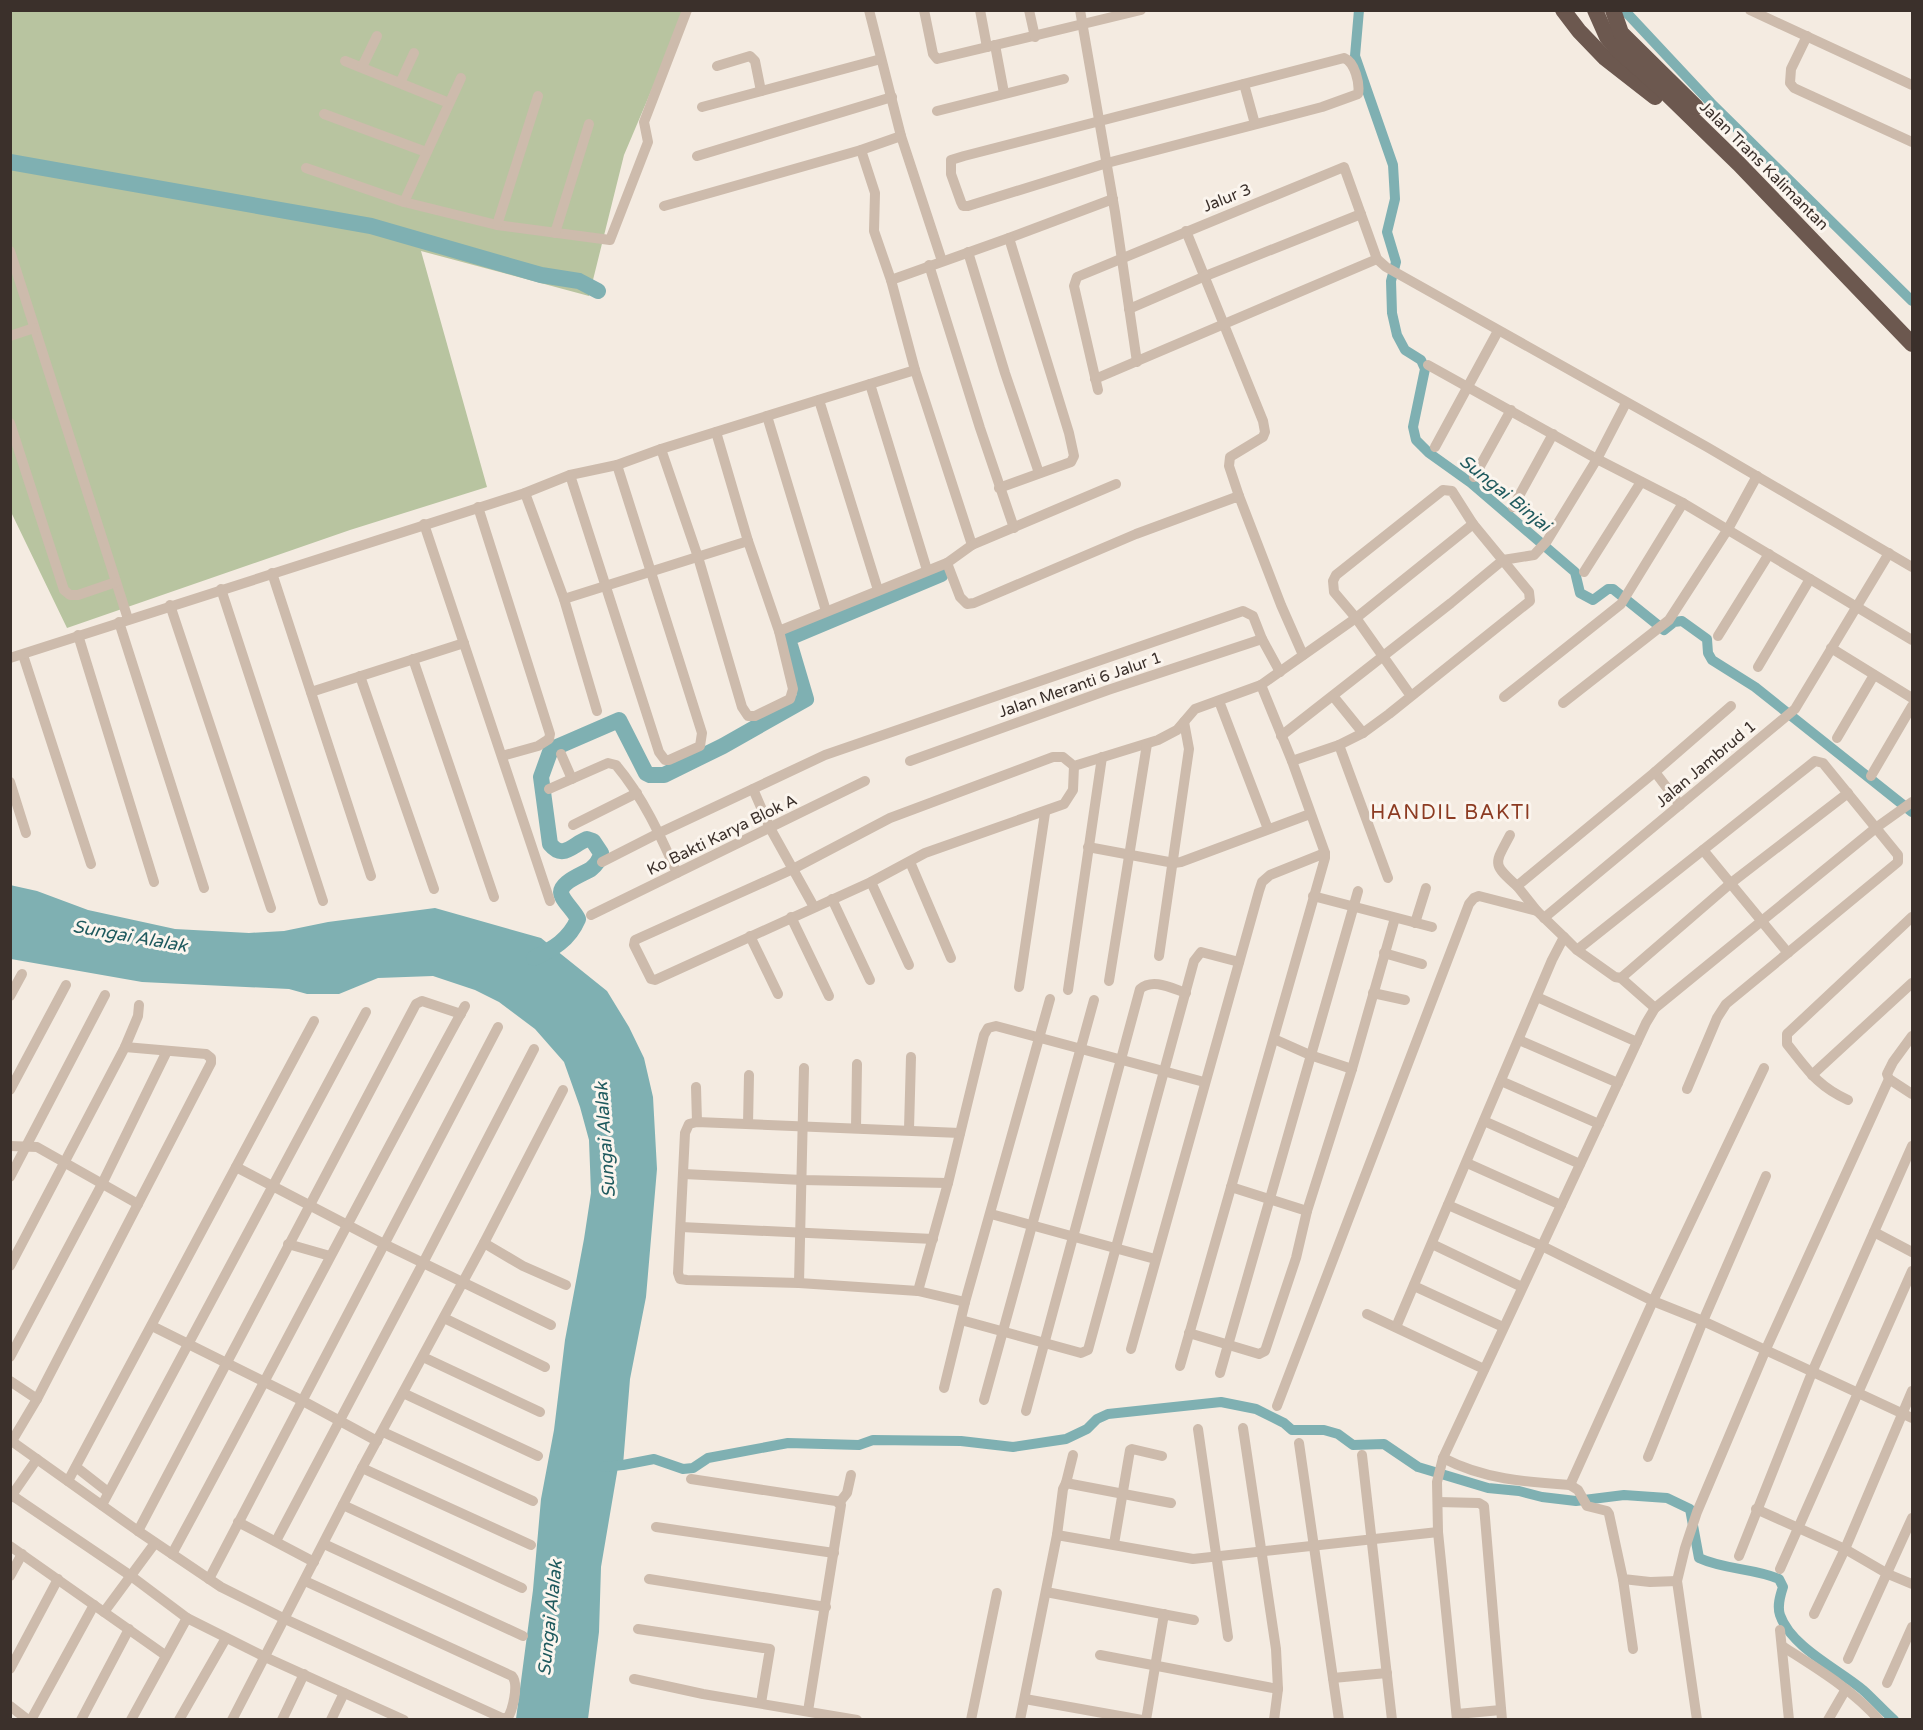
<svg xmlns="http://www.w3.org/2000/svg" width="1923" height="1730" viewBox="0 0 1923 1730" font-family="'Varela Round',sans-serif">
  <rect width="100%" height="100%" fill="#f4ebe1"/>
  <!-- green -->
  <polygon fill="#b8c4a0" points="11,11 685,11 624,155 589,296 421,251 487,487 350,530 67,628 11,512"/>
  <!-- water -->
  <polygon fill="#7fb0b2" points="10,885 37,891 88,910 175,929 249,933 284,931 328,922 435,908 541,938 607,991 629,1027 644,1058 653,1097 657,1169 646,1297 630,1379 623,1465 619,1461 601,1567 599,1632 588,1719 516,1719 533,1590 541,1499 554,1430 565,1340 584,1239 591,1193 589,1140 580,1107 564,1062 535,1029 499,1002 475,990 433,976 378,978 339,994 307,994 289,989 142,982 11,959"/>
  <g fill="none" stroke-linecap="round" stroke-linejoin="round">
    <!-- canal -->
    <g stroke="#7fb0b2" stroke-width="10">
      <polyline points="1359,10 1355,56 1393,165 1395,199 1387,232 1396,262 1391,281 1392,313 1397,335 1405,350 1421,360 1425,369 1413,427 1416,440 1429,453 1471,483 1575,572 1580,593 1593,600 1608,589 1613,589 1664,630 1674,622 1682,621 1707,639 1708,653 1712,660 1755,687 1912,812"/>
      <polyline points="1624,10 1711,103 1912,301"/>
      <path d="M 604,1467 L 623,1465 L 654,1459 L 683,1469 L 693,1468 L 708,1458 L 788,1443 L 859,1445 L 873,1440 L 961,1441 L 1013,1447 L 1066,1439 L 1087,1429 L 1097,1419 L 1108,1414 L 1221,1402 L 1256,1409 L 1284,1423 L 1292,1430 L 1324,1430 L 1338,1434 L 1353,1445 L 1384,1444 L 1418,1467 L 1488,1488 L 1519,1491 L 1542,1497 L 1576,1501 L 1624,1495 L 1667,1498 L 1690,1509 L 1699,1558 C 1725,1570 1754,1568 1779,1579 L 1783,1587 C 1780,1596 1777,1606 1780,1615 C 1791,1647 1838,1669 1863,1690 C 1873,1699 1883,1710 1894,1720"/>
    </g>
    <!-- river -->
    <g stroke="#7fb0b2" stroke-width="16">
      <polyline points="10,162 371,226 541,275 579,281 598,291"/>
      <path d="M 534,958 C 553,949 569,940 578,919 C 574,911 565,903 562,896 C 556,883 584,874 591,869 C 596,865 600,859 601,853 L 593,841 L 587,839 C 572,845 563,860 550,844 L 541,777 L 550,752 L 559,746 L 619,720 L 646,773 L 650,775 L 664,775 L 723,746 L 806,699 L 790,645 L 789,641 L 793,636 L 941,574"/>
    </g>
    <!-- minor -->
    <g stroke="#cdbbac" stroke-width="10">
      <polyline points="869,10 901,136 942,261"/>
      <polyline points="924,10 933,54 937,59 1141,10"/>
      <polyline points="980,10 987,47"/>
      <polyline points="1029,10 1035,37"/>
      <polyline points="1080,10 1115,212 1137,362"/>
      <polyline points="1750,10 1912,85"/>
      <polyline points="1807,36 1791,69 1790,83 1794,88 1912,142"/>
      <polyline points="995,45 1004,93"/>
      <path d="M 1344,58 C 1355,62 1360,84 1358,94 L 1322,107 L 1107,163 L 968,206 L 963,206 L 961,202 L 951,174 L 951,160 L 964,156 Z"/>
      <polyline points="345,61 449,103"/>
      <polyline points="717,66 750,56 755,61 761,91"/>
      <polyline points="362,67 377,36"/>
      <polyline points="400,83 414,53"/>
      <polyline points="1244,84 1255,124"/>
      <polyline points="702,107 881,59"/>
      <polyline points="937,111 1064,79"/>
      <polyline points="324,114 426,152"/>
      <polyline points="861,150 875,193 874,231 891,280 915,370 972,545 1116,484"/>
      <polyline points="697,156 892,97"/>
      <polyline points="306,168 404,202 497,225 610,240 648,142 644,122 687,10"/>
      <polyline points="404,202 461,78"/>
      <polyline points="664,206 861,150 901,136"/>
      <polyline points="497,225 538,96"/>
      <polyline points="1186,231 1263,421 1265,432 1263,437 1230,457 1229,466 1239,496"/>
      <polyline points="555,233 589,124"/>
      <polyline points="1009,238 1113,199"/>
      <polyline points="10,251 128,619"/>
      <polyline points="968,252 1005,373 1039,473"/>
      <polyline points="929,265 980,428 1014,528"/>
      <polyline points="891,280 1009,238 1069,433 1074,456 1071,462 999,488"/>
      <polyline points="1129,309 1203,277 1361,214"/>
      <polyline points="10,336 34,328"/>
      <polyline points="1428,365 1597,459 1683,503 1912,640"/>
      <polyline points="1095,379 1377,259"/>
      <polyline points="870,384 927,570"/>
      <polyline points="1098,390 1074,286 1077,277 1344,167 1377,259 1386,267 1707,447 1912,567"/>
      <polyline points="819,400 878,590"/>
      <polyline points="767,416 826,611"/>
      <polyline points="10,423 64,590 70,595 78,595 116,582"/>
      <polyline points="1435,447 1498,331"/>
      <polyline points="661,449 698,557 742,707 748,716 755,716 790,699 793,689 779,631 748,541 716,432"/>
      <polyline points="570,475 659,752 665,760 669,760 700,746 702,733 617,465"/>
      <polyline points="1474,477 1511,410"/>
      <polyline points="525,493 564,599 597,711"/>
      <polyline points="478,507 550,734 549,739 538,746 502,756"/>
      <polyline points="1513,507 1553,434"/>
      <polyline points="424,524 550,901"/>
      <polyline points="972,545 947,563 960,597 967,604 974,603 1136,534 1239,496 1281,605 1303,655"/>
      <polyline points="1584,572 1641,482"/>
      <polyline points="272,573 371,876"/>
      <polyline points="221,589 323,901"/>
      <polyline points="564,599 748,541"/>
      <polyline points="170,605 271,908"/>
      <polyline points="119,622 204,888"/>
      <polyline points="779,631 947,563"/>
      <polyline points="78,635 154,882"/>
      <polyline points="1718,636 1769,554"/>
      <polyline points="1831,648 1912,698"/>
      <polyline points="23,655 91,864"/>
      <polyline points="10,658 525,493 570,475 617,465 661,449 915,370"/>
      <polyline points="413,659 494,897"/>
      <polyline points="1758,667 1810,579"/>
      <polyline points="360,676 434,889"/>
      <polyline points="311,692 464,643"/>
      <polyline points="1333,696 1363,733"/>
      <polyline points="1504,697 1621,604 1683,503"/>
      <polyline points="1219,701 1268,829"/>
      <polyline points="1563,703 1669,620 1728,529 1757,476"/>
      <polyline points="1281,736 1451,603 1503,560 1534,555 1547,541 1597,459 1626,403"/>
      <polyline points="1837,738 1874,675"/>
      <polyline points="1339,745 1388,878"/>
      <polyline points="561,754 572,779"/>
      <polyline points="910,761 1108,690 1262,639"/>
      <polyline points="1292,761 1339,745 1363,733 1389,714 1530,601 1529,592 1473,524 1452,491 1443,490 1336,575 1333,581 1334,592 1356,618 1411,696"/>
      <polyline points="1074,766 1073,790 1064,804 925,853 871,882 655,980 651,979 634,945 635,940 793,869 890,818 1053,757 1063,757 1074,766 1158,740 1177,730 1195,709 1261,685 1356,618 1473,524"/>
      <polyline points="1655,772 1680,805"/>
      <polyline points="1871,776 1912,706"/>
      <polyline points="10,782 26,833"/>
      <path d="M 549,789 L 608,763 L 616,765 C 643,797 660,835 677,873"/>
      <polyline points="753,789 770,828 814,907"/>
      <polyline points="573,825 637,793"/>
      <path d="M 1510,835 C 1495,864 1491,863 1517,886"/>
      <polyline points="1088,847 1174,863 1181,862 1310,814"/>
      <polyline points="1703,850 1788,953"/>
      <polyline points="602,862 659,833 825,755 1243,611 1253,616 1262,639 1280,672"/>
      <polyline points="910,862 951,958"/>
      <polyline points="871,882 909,965"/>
      <polyline points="1313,896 1432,927"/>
      <polyline points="832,899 870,980"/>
      <polyline points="591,915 865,781"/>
      <polyline points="791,917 829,996"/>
      <polyline points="1544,918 1795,709 1889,553"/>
      <polyline points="1415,923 1426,888"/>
      <polyline points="750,936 778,994"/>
      <polyline points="1564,937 1537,911 1517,886 1655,772 1731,706"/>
      <polyline points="1577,950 1815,761 1823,763 1898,855 1898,862 1726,1004 1717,1018 1687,1089"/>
      <polyline points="1384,953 1422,964"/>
      <polyline points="1159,956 1189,749 1184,722"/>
      <polyline points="1621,978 1731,883 1848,793"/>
      <polyline points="1109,981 1147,744"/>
      <polyline points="1019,987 1045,813"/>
      <polyline points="1068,990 1102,757"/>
      <polyline points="1373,993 1405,1000"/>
      <polyline points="10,996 22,974"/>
      <polyline points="1537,997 1637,1042"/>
      <polyline points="1912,1036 1893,1062 1887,1074 1889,1079 1912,1094"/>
      <polyline points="1274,1039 1310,1055 1352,1069"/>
      <polyline points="1519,1040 1618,1083"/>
      <polyline points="1812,1075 1912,983"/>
      <polyline points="1501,1081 1599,1124"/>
      <polyline points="696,1087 697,1122"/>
      <polyline points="10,1090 66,985"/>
      <path d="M 1848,1100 C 1817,1086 1808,1070 1787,1044 L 1787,1034 L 1912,917"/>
      <polyline points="1484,1121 1580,1164"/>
      <polyline points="748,1124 749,1075"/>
      <polyline points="856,1128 857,1064"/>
      <polyline points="909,1129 911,1057"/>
      <polyline points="960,1133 697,1122 689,1124 685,1133 678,1273 680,1279 687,1280 799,1283 918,1291 965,1302"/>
      <polyline points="10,1146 37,1147 138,1204"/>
      <polyline points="1467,1163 1561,1205"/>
      <polyline points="236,1167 384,1244 551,1325"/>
      <polyline points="684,1174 802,1180 948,1183"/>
      <polyline points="10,1177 105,995"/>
      <polyline points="1231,1187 1307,1211"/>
      <polyline points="1448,1205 1542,1246 1653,1301 1703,1321 1912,1418"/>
      <polyline points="991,1214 1155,1259"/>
      <polyline points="681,1227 933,1239"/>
      <polyline points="1874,1232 1912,1252"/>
      <polyline points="484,1243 523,1266 566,1285"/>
      <polyline points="288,1244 330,1256"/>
      <polyline points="1432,1244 1522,1287"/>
      <polyline points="10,1266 125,1047 138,1016 139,1005"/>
      <polyline points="799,1283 804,1068"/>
      <polyline points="1414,1286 1503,1327"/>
      <polyline points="918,1291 948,1183 984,1035 988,1028 996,1026 1204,1082"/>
      <polyline points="1367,1314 1484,1369"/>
      <polyline points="444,1318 545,1367"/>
      <polyline points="961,1320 1081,1353 1088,1350 1194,961 1201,952 1239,962"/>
      <polyline points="152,1326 303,1401 377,1441"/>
      <polyline points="1396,1327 1552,960 1564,937 1577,950 1615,977 1621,978 1655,1008"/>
      <polyline points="1189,1333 1259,1354 1265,1351 1296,1258 1307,1211 1352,1069 1395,918"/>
      <polyline points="1131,1349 1259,891 1262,882 1270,875 1325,853"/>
      <polyline points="10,1357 102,1184 167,1051"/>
      <polyline points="423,1357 540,1412"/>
      <polyline points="1180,1366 1325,858 1325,853 1292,761 1261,685"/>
      <polyline points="1220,1373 1358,891"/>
      <polyline points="10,1381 37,1399"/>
      <polyline points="944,1388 965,1302 1050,999"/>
      <polyline points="403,1393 538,1456"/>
      <polyline points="984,1400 1094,1000"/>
      <polyline points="1277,1406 1469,904 1474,898 1479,896 1537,911"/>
      <path d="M 1026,1411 L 1140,989 C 1153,978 1171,988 1186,993"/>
      <polyline points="1243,1428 1276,1649 1278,1689 1274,1720"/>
      <polyline points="1198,1429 1228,1637"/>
      <polyline points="383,1432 533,1501"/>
      <path d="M 10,1440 L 138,1531 L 221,1587 L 285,1619 L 502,1718 L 507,1719 C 513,1710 519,1684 512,1676 L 305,1581"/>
      <polyline points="12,1441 37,1399 211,1063 211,1058 206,1054 125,1047"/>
      <polyline points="1299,1443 1339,1720"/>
      <polyline points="1362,1455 1392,1720"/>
      <polyline points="1648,1457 1703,1321 1766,1176"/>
      <path d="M 1443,1458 C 1483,1479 1525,1482 1570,1485 L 1578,1490 L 1587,1506 L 1607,1511 L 1609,1514 L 1623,1579 L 1650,1582 L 1677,1581"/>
      <polyline points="76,1467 108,1492"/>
      <polyline points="362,1468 531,1545"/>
      <polyline points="691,1479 836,1501 841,1505 808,1711"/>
      <polyline points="68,1481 314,1021"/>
      <polyline points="1066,1483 1073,1455"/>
      <polyline points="1570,1485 1653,1301 1764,1068"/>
      <polyline points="10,1494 131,1576 187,1618 265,1657 404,1720"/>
      <polyline points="10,1498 37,1459"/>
      <polyline points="1438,1502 1479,1503 1484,1506 1502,1720"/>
      <polyline points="839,1503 847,1493 851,1475"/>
      <polyline points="102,1505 366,1012"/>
      <polyline points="343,1505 522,1588"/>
      <polyline points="1756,1509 1845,1549 1888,1574 1912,1584"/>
      <polyline points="238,1522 314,1562"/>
      <polyline points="656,1527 834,1553"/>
      <polyline points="138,1531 416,1004 422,1001 461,1014"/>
      <polyline points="1057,1535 1063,1489 1066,1483 1171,1503"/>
      <polyline points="276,1541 423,1263 534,1049"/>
      <polyline points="324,1544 523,1636"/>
      <polyline points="1114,1544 1130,1450 1132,1449 1162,1456"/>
      <polyline points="10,1546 165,1655"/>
      <path d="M 172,1554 C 271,1372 365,1188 465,1006"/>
      <polyline points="1739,1556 1813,1370 1912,1146"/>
      <polyline points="1780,1569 1912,1271"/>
      <polyline points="10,1576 22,1554"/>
      <polyline points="209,1579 498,1027"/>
      <polyline points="649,1579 826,1607"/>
      <polyline points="1623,1579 1633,1649"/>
      <polyline points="1046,1592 1194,1620"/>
      <polyline points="104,1612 155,1543"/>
      <polyline points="1814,1614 1845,1549 1912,1391"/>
      <polyline points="638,1629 770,1649 761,1703"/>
      <polyline points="1780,1630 1789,1720"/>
      <path d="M 1782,1646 C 1816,1668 1852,1689 1879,1720"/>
      <polyline points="1100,1655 1278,1689"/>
      <polyline points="1848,1659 1912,1518"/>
      <polyline points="10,1669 58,1579"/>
      <polyline points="1333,1678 1387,1673"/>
      <polyline points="634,1679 703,1694 857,1720"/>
      <polyline points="1887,1683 1912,1627"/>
      <polyline points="1025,1699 1142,1720"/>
      <polyline points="10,1706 28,1720"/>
      <polyline points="1457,1714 1501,1710"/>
      <polyline points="31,1720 94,1605"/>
      <polyline points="81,1720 129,1629"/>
      <polyline points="131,1720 187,1618"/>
      <polyline points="179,1720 226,1638"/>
      <polyline points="232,1720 362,1468 484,1243 563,1090"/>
      <polyline points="282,1720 304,1674"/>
      <polyline points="331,1720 344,1693"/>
      <polyline points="971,1720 997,1593"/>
      <polyline points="1020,1720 1057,1535 1193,1559 1438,1532"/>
      <polyline points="1146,1720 1164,1614"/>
      <polyline points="1457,1720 1438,1532 1437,1482 1443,1458 1646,1023 1655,1008 1877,827 1912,802"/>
      <polyline points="1697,1720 1677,1581 1685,1548 1697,1512 1766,1349 1889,1079"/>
      <polyline points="1828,1720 1846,1689"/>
    </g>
    <!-- trunk -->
    <g stroke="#6c584f" stroke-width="16">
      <polyline points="1563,10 1579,31 1605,58 1655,97"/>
      <polyline points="1595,10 1607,37 1618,50 1664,91 1739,164 1912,344"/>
      <polyline points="1613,10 1621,33 1696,107"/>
    </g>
  </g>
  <g text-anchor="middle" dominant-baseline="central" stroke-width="6" stroke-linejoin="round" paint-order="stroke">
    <!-- street labels -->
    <g font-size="16" fill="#3b302b" stroke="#fbf5ee">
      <text transform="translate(1764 166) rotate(45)">Jalan Trans Kalimantan</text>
      <text transform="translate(1227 198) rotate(-22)">Jalur 3</text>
      <text transform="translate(1080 685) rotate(-19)">Jalan Meranti 6 Jalur 1</text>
      <text transform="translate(1706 764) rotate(-40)">Jalan Jambrud 1</text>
      <text transform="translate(722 835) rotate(-26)">Ko Bakti Karya Blok A</text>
    </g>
    <!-- water labels -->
    <g font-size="18" font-style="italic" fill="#1f5a5e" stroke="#fbf5ee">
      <text transform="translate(1505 493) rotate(39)">Sungai Binjai</text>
      <text transform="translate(130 936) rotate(10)">Sungai Alalak</text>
      <text transform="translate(605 1140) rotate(-94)">Sungai Alalak</text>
      <text transform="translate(550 1618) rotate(-84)">Sungai Alalak</text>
    </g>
    <!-- quarter labels -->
    <g font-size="20" letter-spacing="1.5" fill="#8c3b22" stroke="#fbf5ee">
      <text x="1451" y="813">HANDIL BAKTI</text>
    </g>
  </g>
  <!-- border -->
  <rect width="1923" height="1730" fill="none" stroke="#3b302b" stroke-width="24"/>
</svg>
